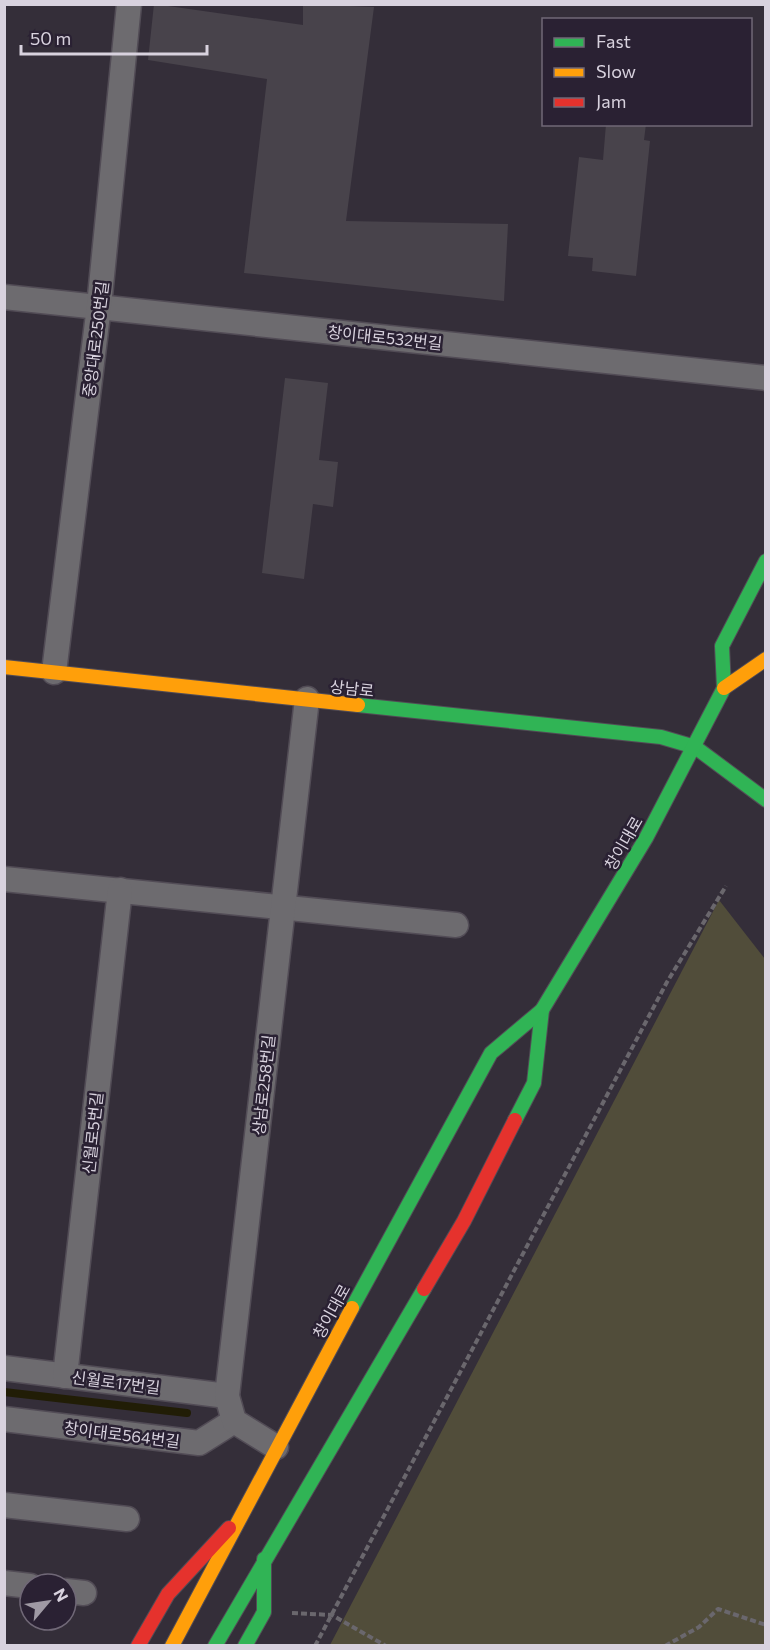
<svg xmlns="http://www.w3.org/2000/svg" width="770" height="1650" viewBox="0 0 770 1650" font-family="Commissioner,'Noto Sans KR',sans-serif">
  <rect width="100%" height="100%" fill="#342e39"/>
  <!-- green -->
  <polygon fill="#514d3a" points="719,900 765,959 765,1645 330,1645"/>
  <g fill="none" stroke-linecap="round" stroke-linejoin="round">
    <!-- stream -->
    <polyline stroke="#211d06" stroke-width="8" points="4,1392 187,1413"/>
  </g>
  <!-- building -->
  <g fill="#48434b">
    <polygon points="154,4 303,25 303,4 374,7 346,221 508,224 504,301 244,273 267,79 148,60"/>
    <polygon points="606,124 646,124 644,140 650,141 636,276 592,271 593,258 568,256 579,157 603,160"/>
    <polygon points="285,378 328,383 319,460 338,462 333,507 313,504 304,579 262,573"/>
  </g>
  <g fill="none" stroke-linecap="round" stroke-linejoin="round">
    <!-- street casing -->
    <g stroke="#524c56" stroke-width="27">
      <g id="street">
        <polyline points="4,297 766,378"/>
        <polyline points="54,672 99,306 129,4"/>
        <polyline points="4,879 456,925"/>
        <polyline points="4,1368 227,1396"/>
        <polyline points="65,1376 120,890"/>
        <polyline points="4,1419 199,1443 234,1421"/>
        <polyline points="276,1447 234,1421 227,1396 307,699"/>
        <polyline points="4,1505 127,1519"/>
        <polyline points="4,1583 30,1586"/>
        <polyline points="66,1591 84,1593"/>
      </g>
    </g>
    <!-- fast casing -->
    <g stroke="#524c56" stroke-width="16">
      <g id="fast">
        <polyline points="358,705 661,737 695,747 766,800"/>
        <polyline points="515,1120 534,1083 542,1010"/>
        <polyline points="352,1308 491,1053 542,1010 646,838 724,688 722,646 766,561"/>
        <polyline points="215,1646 424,1289"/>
        <polyline points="245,1646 264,1612 264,1559"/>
      </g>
    </g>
    <!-- slow casing -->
    <g stroke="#524c56" stroke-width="16">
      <g id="slow">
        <polyline points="4,667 358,705"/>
        <polyline points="724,688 766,659"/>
        <polyline points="172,1646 352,1308"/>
      </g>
    </g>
    <!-- jam casing -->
    <g stroke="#524c56" stroke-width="16">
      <g id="jam">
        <polyline points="424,1289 464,1221 515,1120"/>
        <polyline points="138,1646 168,1594 229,1528"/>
      </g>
    </g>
    <!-- path -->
    <g stroke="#6a676d" stroke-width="4" stroke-dasharray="6 3" stroke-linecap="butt">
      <polyline points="292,1613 332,1615 386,1646"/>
      <polyline points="315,1646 667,982 726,886"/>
      <polyline points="665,1646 699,1627 718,1609 766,1625"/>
    </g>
    <!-- street -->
    <use href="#street" stroke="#6d6b6f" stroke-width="24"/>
    <!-- fast -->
    <use href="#fast" stroke="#30b455" stroke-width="14"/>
    <!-- slow -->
    <use href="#slow" stroke="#ff9f0a" stroke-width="14"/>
    <!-- jam -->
    <use href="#jam" stroke="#e5322d" stroke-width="14"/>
  </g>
  <g text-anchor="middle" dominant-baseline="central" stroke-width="5" stroke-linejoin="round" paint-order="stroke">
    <!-- street labels -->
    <g font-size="16" fill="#d8d2de" stroke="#2a2133">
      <text transform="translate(385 337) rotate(6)">창이대로532번길</text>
      <text transform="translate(95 339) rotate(-83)">중앙대로250번길</text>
      <text transform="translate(352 688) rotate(6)">상남로</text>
      <text transform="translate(623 843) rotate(-60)">창이대로</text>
      <text transform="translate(263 1085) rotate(-84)">상남로258번길</text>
      <text transform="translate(92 1133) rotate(-84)">신월로5번길</text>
      <text transform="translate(331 1311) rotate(-61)">창이대로</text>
      <text transform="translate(116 1382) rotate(7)">신월로17번길</text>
      <text transform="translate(122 1434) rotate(7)">창이대로564번길</text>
    </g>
  </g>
  <!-- border -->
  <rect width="770" height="1650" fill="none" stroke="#d8d2de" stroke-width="12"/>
  <!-- legend -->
  <rect x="542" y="18" width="210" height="108" fill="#2a2133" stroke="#706877" stroke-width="1.5"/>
  <rect x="554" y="38" width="30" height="9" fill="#30b455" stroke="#706877" stroke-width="1.5"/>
  <text x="596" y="48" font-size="18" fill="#d8d2de">Fast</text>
  <rect x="554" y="68" width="30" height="9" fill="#ff9f0a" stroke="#706877" stroke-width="1.5"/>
  <text x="596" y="78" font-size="18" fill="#d8d2de">Slow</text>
  <rect x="554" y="98" width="30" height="9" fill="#e5322d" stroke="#706877" stroke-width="1.5"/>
  <text x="596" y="108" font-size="18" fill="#d8d2de">Jam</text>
  <!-- north arrow -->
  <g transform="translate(48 1602) rotate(61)"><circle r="28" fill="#2a2133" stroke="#706877" stroke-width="1.5"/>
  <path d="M0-4.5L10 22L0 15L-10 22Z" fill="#9f99a4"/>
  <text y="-9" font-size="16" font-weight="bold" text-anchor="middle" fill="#d8d2de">N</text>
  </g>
  <!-- scale -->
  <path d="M21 45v9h186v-9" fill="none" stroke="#d8d2de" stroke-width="3"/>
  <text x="30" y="45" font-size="18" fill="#d8d2de" stroke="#2a2133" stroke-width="4.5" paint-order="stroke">50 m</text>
</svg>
